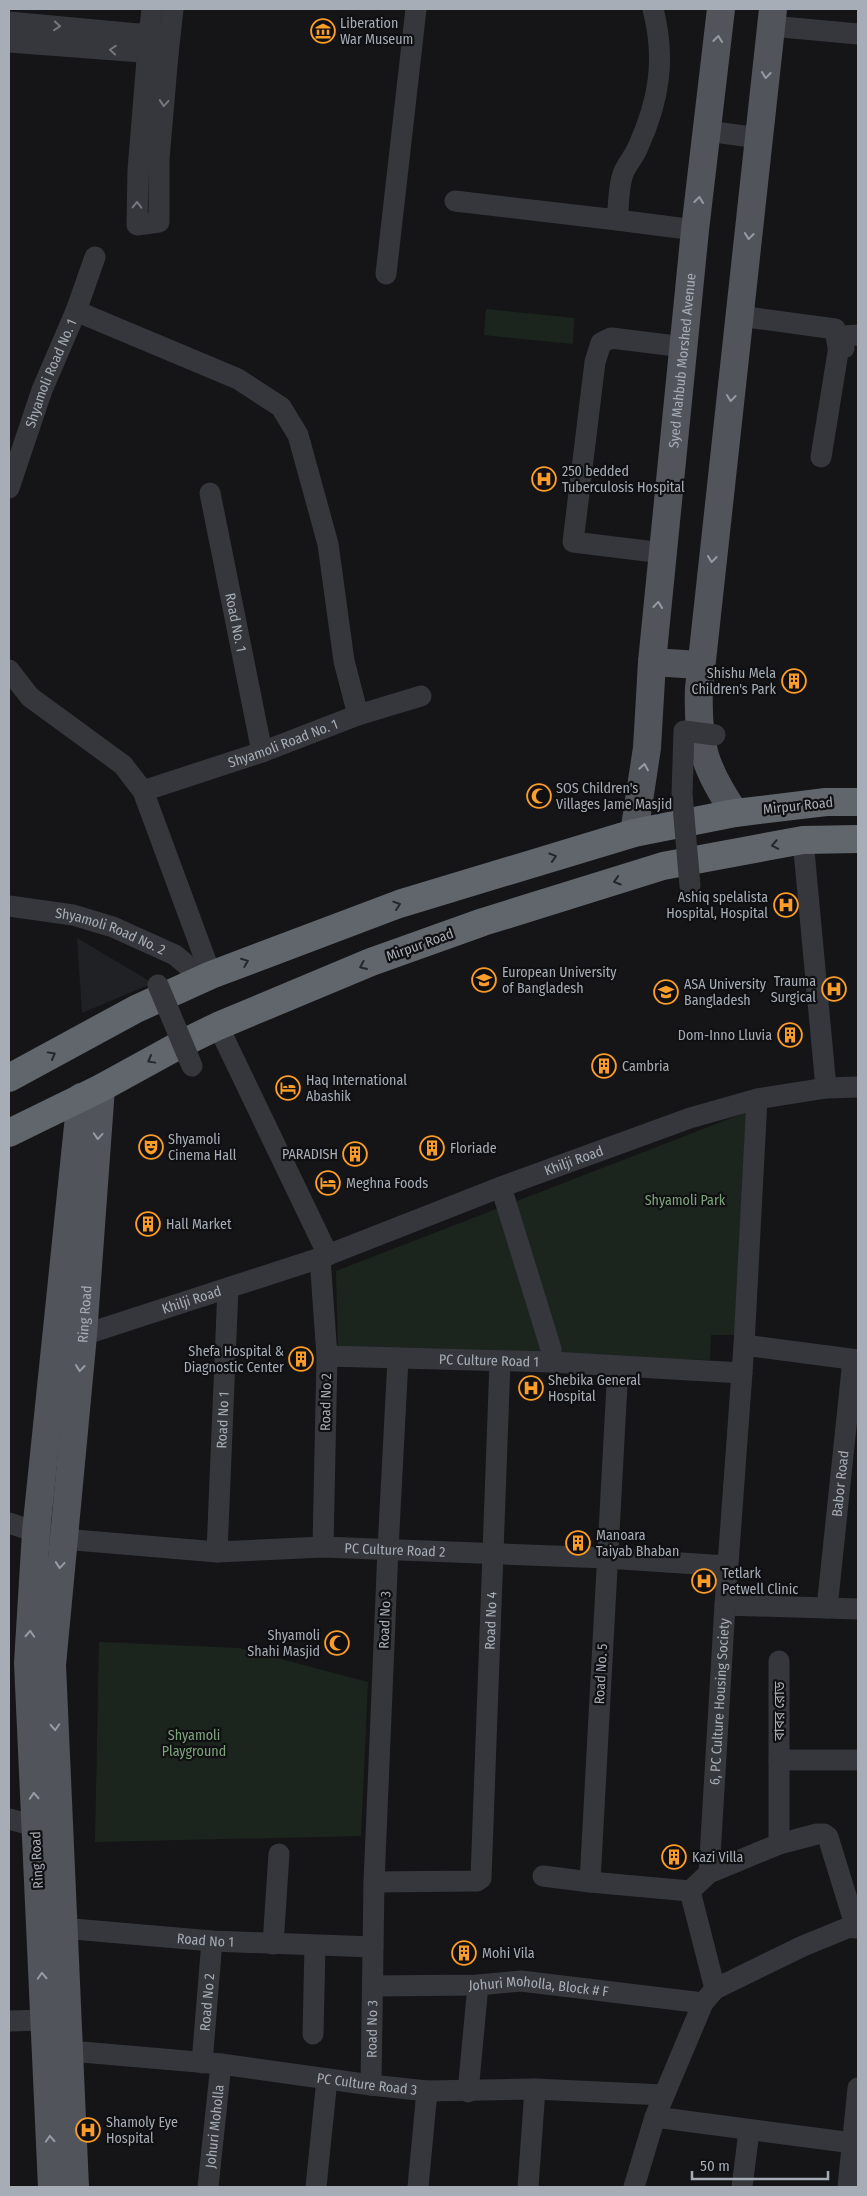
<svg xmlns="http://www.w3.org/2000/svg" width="867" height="2196" viewBox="0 0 867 2196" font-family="'Fira Sans Condensed','Noto Sans Bengali',sans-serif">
  <rect width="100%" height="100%" fill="#151517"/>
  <!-- built -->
  <polygon fill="#202124" points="77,938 153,983 82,1013"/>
  <!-- green -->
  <g fill="#1c251d">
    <polygon points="486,309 574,318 573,344 484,335"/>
    <polygon points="747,1112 738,1335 711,1335 710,1360 338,1349 336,1271"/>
    <polygon points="99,1642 239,1648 368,1682 361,1836 95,1842"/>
  </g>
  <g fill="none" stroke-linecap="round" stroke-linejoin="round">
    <!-- minor -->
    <g stroke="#35373c" stroke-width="21">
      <polyline points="9,22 149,35 152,9"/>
      <polyline points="771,26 858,34"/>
      <polyline points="9,42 168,54 173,9"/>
      <polyline points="168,54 159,159 159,222 137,225 138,170 149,35 169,36"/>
      <polyline points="707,131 759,138"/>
      <path d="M 455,201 L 617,220 C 619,206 618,187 623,174 C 626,165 634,157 638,147 C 659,101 666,59 653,9"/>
      <polyline points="617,220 695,230"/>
      <polyline points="386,274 416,9"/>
      <polyline points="76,311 238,379 281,407 298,435 328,544 344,661 358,715"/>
      <polyline points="740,316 835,329 838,347 844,348"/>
      <polyline points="821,457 840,340 844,336 858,335"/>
      <path id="s1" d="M 9,488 L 42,390 L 76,311 L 95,257"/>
      <path id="s2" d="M 210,493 L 262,752"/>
      <polyline points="663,553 573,542 595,362 601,343 611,338 684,347"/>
      <path id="s3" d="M 9,670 L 30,697 L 123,765 L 143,791 L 262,752 L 358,715 L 421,696"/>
      <polyline points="143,791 211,975"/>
      <polyline points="803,840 826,1088"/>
      <path id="s4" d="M 9,906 L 73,915 L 113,927 L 175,955 L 188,966 L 196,982"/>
      <polyline points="218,1026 328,1255"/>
      <polyline points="501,1187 551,1349 551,1362"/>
      <polyline points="320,1258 327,1356 323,1547"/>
      <path id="s5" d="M 83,1335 L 320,1258 L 501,1187 L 690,1118 L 757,1099 L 826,1088 L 858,1087"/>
      <polyline points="744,1345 858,1360"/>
      <path id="s6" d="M 327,1356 L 551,1362 L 742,1373"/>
      <path id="s7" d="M 398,1359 L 388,1549 L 374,1882 L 477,1881 L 481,1878 L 500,1362"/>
      <polyline points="618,1366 590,1882 690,1891"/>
      <path id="s8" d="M 9,1523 L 36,1532 L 63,1539 L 217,1552 L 323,1547 L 606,1558 L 727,1566"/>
      <path id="s9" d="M 217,1552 L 228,1288"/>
      <polyline points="725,1605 858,1609"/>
      <path id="s10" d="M 827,1608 L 853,1360"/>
      <polyline points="779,1661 779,1760"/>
      <polyline points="9,1819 35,1826"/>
      <polyline points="779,1844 817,1834 824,1834 828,1837 856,1928"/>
      <polyline points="709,1873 779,1844 779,1760 858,1760"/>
      <polyline points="543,1876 590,1882"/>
      <path id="s11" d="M 50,1927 L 212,1941 L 373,1947"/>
      <polyline points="273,1944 279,1854"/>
      <path id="s12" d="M 373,1986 L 478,1985 L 521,1981 L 703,2003"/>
      <path id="s13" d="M 715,1989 L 690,1891 L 709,1873 L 725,1605 L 744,1345 L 757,1099"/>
      <polyline points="9,2021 44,2020"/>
      <polyline points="313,2034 315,1946"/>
      <path id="s14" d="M 70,2051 L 221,2064 L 371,2085 L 427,2091 L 535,2089 L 664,2095"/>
      <path id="s15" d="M 202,2063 L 212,1941"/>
      <path id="s16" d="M 371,2085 L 374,1882"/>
      <polyline points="468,2092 478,1985"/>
      <polyline points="655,2117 853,2143"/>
      <path id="s17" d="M 208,2187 L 221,2064"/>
      <polyline points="316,2187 327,2079"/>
      <polyline points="418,2187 427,2091"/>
      <polyline points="528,2187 535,2089"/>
      <polyline points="634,2187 655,2117 703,2003 715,1989 803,1946 847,1928 858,1927"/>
      <polyline points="742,2187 749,2131"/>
      <polyline points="848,2187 858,2088"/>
    </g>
    <!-- major -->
    <g stroke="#51545b" stroke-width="28">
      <polyline points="652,662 700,665"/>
      <path d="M 735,813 C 704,768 697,743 699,688 L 773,9"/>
      <path id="s18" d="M 634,833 L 647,748 L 652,662 L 695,230 L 721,9"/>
      <polyline points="52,2187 28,1663 36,1532 81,1097"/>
      <path id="s19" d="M 75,2187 L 52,1665 L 83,1335 L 101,1088"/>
    </g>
    <!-- highway -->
    <g stroke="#61666d" stroke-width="28">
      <polyline points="9,1078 136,1009 211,975 399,904 634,833 735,813 826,802 858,802"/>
      <polyline points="9,1133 101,1088 183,1043 218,1026 371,962 483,922 663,866 803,840 858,839"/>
    </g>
    <!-- minor-bridge -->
    <g stroke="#35373c" stroke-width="21">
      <polyline points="690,886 682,794 684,731 715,735"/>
      <polyline points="158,985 192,1066"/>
    </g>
  </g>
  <!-- one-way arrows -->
  <defs><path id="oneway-chevron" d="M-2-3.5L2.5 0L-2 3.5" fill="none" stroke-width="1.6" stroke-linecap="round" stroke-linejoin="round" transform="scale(1.25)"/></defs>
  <g stroke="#737880">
    <use href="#oneway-chevron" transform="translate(57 26) rotate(5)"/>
    <use href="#oneway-chevron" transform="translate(113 50) rotate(-176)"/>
    <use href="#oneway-chevron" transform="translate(164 103) rotate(95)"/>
    <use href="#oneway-chevron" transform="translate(137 205) rotate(-89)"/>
  </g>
  <g stroke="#959ba5">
    <use href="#oneway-chevron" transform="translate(718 39) rotate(-83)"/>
    <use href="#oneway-chevron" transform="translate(766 75) rotate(96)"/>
    <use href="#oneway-chevron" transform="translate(699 200) rotate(-83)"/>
    <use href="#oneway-chevron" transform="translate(749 236) rotate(96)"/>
    <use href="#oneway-chevron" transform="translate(731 398) rotate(96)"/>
    <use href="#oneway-chevron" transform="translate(712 559) rotate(96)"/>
    <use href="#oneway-chevron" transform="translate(658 605) rotate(-84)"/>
    <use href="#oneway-chevron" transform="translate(644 767) rotate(-81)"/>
    <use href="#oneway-chevron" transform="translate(98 1136) rotate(94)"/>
    <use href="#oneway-chevron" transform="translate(80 1368) rotate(96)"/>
    <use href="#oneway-chevron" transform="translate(60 1565) rotate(95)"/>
    <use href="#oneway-chevron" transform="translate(30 1634) rotate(-87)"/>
    <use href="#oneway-chevron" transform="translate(55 1727) rotate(87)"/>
    <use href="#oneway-chevron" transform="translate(34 1796) rotate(-93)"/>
    <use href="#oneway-chevron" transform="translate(42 1976) rotate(-93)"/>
    <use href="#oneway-chevron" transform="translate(50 2139) rotate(-93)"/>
  </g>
  <g stroke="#242629">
    <use href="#oneway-chevron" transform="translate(775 845) rotate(169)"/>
    <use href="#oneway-chevron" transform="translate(553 857) rotate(-17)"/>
    <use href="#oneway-chevron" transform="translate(617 881) rotate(163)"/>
    <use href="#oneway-chevron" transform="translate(397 905) rotate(-19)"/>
    <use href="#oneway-chevron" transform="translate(245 962) rotate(-21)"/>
    <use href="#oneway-chevron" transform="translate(363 966) rotate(157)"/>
    <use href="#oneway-chevron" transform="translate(52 1055) rotate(-29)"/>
    <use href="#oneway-chevron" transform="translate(151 1060) rotate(151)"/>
  </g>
  <!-- icons -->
  <defs>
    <g id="museum-ring" transform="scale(1.25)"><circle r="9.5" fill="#101012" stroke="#fb9d28" stroke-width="1.5"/><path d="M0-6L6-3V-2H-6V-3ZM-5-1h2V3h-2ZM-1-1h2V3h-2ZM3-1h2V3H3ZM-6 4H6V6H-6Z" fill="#fb9d28"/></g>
    <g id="hospital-ring" transform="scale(1.25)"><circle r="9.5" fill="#101012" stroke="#fb9d28" stroke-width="1.5"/><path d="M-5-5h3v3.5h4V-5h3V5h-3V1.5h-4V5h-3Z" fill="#fb9d28"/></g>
    <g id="building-ring" transform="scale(1.25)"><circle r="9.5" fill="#101012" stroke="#fb9d28" stroke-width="1.5"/><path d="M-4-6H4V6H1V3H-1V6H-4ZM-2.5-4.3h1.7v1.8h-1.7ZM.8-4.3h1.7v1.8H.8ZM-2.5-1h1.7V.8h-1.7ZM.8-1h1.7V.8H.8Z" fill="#fb9d28"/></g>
    <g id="mosque-ring" transform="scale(1.25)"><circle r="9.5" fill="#101012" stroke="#fb9d28" stroke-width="1.5"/><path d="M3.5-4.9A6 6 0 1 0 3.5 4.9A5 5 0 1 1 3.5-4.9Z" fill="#fb9d28"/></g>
    <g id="university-ring" transform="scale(1.25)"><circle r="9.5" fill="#101012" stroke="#fb9d28" stroke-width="1.5"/><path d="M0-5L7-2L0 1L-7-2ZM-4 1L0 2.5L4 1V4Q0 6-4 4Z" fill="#fb9d28"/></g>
    <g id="hotel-ring" transform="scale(1.25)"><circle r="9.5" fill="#101012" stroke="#fb9d28" stroke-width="1.5"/><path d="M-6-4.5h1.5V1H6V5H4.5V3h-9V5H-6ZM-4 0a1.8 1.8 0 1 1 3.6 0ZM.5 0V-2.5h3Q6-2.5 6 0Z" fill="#fb9d28"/></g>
    <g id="theatre-ring" transform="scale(1.25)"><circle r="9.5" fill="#101012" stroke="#fb9d28" stroke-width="1.5"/><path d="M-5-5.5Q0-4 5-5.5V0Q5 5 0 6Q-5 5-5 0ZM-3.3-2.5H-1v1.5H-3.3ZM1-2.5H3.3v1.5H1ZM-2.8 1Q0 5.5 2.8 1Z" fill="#fb9d28"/></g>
  </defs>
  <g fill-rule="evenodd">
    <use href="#museum-ring" x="323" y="31"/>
    <use href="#hospital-ring" x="544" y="479"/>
    <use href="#building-ring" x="794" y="681"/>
    <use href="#mosque-ring" x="539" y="796"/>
    <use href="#hospital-ring" x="786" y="905"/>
    <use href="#university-ring" x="484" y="980"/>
    <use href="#hospital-ring" x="834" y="989"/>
    <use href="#university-ring" x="666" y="992"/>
    <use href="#building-ring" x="790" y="1035"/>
    <use href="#building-ring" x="604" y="1066"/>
    <use href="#hotel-ring" x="288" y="1088"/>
    <use href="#theatre-ring" x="151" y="1147"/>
    <use href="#building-ring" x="432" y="1148"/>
    <use href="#building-ring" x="355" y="1154"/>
    <use href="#hotel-ring" x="328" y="1183"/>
    <use href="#building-ring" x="148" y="1224"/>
    <use href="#building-ring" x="301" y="1359"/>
    <use href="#hospital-ring" x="531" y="1388"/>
    <use href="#building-ring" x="578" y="1543"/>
    <use href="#hospital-ring" x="704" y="1581"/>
    <use href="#mosque-ring" x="337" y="1643"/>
    <use href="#building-ring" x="674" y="1857"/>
    <use href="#building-ring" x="464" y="1953"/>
    <use href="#hospital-ring" x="88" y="2130"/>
  </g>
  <g text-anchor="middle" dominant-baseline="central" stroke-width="4.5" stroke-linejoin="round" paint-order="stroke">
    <!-- poi labels -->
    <g font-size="14" fill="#a6adb7" stroke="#101012" text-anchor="start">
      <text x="340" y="23">Liberation<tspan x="340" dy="16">War Museum</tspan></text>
      <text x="562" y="471">250 bedded<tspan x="562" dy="16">Tuberculosis Hospital</tspan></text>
      <text x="776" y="673" text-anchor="end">Shishu Mela<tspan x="776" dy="16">Children's Park</tspan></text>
      <text x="556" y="788">SOS Children's<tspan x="556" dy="16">Villages Jame Masjid</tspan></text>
      <text x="768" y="897" text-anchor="end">Ashiq spelalista<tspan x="768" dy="16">Hospital, Hospital</tspan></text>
      <text x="502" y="972">European University<tspan x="502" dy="16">of Bangladesh</tspan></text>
      <text x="816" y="981" text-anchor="end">Trauma<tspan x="816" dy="16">Surgical</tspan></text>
      <text x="684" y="984">ASA University<tspan x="684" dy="16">Bangladesh</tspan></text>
      <text x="772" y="1035" text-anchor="end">Dom-Inno Lluvia</text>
      <text x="622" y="1066">Cambria</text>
      <text x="306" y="1080">Haq International<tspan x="306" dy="16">Abashik</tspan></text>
      <text x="168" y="1139">Shyamoli<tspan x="168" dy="16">Cinema Hall</tspan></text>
      <text x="450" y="1148">Floriade</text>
      <text x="338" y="1154" text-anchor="end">PARADISH</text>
      <text x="346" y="1183">Meghna Foods</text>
      <text x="166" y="1224">Hall Market</text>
      <text x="284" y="1351" text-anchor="end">Shefa Hospital &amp;<tspan x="284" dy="16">Diagnostic Center</tspan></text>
      <text x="548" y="1380">Shebika General<tspan x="548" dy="16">Hospital</tspan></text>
      <text x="596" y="1535">Manoara<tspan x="596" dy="16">Taiyab Bhaban</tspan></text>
      <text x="722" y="1573">Tetlark<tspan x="722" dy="16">Petwell Clinic</tspan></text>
      <text x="320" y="1635" text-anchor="end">Shyamoli<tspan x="320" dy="16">Shahi Masjid</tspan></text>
      <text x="692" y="1857">Kazi Villa</text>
      <text x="482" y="1953">Mohi Vila</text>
      <text x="106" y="2122">Shamoly Eye<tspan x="106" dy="16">Hospital</tspan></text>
    </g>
    <!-- street labels -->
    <g font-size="14" fill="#a6adb7" stroke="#101012">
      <text stroke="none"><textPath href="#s18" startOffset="475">Syed Mahbub Morshed Avenue</textPath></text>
      <text stroke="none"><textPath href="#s1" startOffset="122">Shyamoli Road No. 1</textPath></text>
      <text stroke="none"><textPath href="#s2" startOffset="132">Road No. 1</textPath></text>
      <text stroke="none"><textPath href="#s3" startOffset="330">Shyamoli Road No. 1</textPath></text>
      <text transform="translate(798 806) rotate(-6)">Mirpur Road</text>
      <text stroke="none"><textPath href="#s4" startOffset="105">Shyamoli Road No. 2</textPath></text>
      <text transform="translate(420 945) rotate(-20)">Mirpur Road</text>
      <text stroke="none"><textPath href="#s5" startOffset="521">Khilji Road</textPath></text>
      <text stroke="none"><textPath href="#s5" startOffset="114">Khilji Road</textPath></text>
      <text stroke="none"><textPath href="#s19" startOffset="875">Ring Road</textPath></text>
      <text stroke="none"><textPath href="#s6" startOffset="162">PC Culture Road 1</textPath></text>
      <text transform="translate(326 1402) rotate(-89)">Road No 2</text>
      <text stroke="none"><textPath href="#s9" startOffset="132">Road No 1</textPath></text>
      <text stroke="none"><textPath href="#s10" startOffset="125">Babor Road</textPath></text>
      <text stroke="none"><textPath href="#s8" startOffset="389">PC Culture Road 2</textPath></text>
      <text transform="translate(385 1620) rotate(-88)">Road No 3</text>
      <text stroke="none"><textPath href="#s7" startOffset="889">Road No 4</textPath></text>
      <text transform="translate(601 1674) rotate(-87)">Road No. 5</text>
      <text stroke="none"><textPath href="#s13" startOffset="299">6, PC Culture Housing Society</textPath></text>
      <text transform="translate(779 1711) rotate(-90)">বাবর রোড</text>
      <text transform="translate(37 1860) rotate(-93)">Ring Road</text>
      <text stroke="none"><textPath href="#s11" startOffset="156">Road No 1</textPath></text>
      <text stroke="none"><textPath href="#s12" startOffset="166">Johuri Moholla, Block # F</textPath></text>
      <text stroke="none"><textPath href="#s15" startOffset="61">Road No 2</textPath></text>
      <text stroke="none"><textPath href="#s16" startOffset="56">Road No 3</textPath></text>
      <text stroke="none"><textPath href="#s14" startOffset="299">PC Culture Road 3</textPath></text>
      <text stroke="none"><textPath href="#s17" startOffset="61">Johuri Moholla</textPath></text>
    </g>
    <!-- park labels -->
    <g font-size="14" fill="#7da47c" stroke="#101012">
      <text x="685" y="1200">Shyamoli Park</text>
      <text x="194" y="1735">Shyamoli<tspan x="194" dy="16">Playground</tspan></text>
    </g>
  </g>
  <!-- border -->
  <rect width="867" height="2196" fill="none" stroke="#a6adb7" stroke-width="20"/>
  <!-- scale -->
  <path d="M692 2171v8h136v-8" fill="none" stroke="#a6adb7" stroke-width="2.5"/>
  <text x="700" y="2171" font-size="15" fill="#a6adb7" stroke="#101012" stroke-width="4" paint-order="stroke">50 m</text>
</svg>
